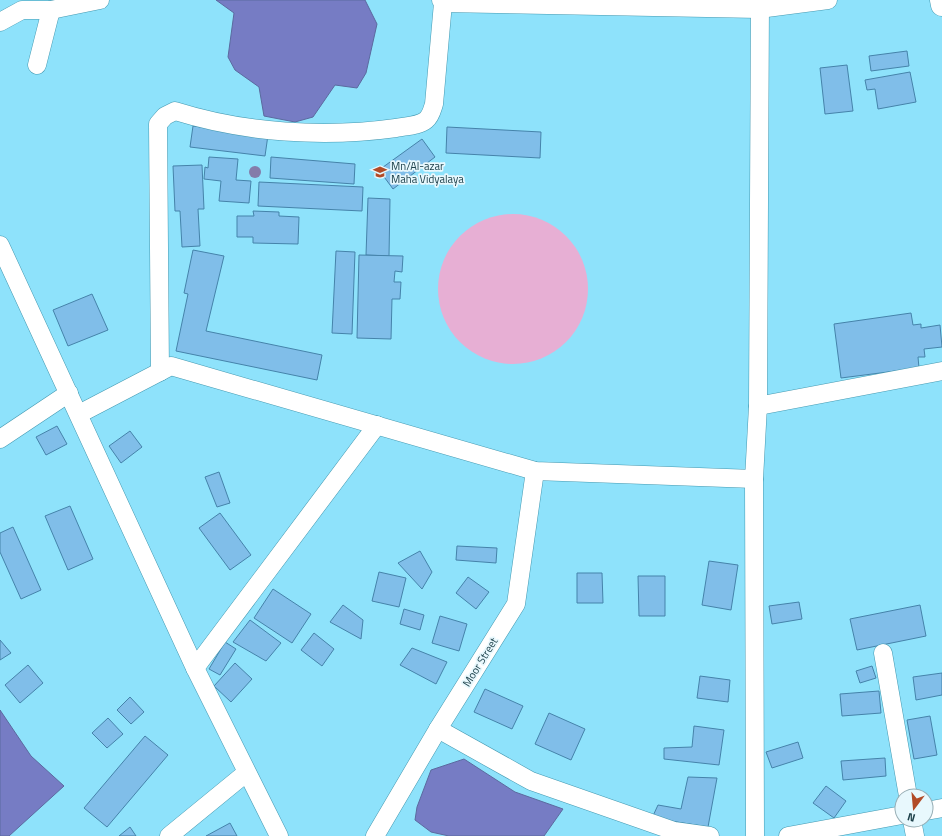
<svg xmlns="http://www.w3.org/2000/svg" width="942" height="836" viewBox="0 0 942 836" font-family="'Titillium Web',sans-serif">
  <rect width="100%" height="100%" fill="#8ee2fb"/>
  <!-- green -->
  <circle fill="#e7afd4" cx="513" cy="289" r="75"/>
  <!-- water -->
  <g fill="#767cc4" stroke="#5b6a9f">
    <polygon points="216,0 365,0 377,24 366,73 357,88 335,85 313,117 295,122 264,116 259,87 235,70 228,57 234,13"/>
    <polygon points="0,710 31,756 64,786 9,836 0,836"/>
    <polygon points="464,759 515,792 563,809 544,836 449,836 431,832 415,820 417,807 431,770"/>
  </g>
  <!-- building -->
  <g fill="#80bee9" stroke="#4583aa">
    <polygon points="907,51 909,66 871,71 869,56"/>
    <polygon points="847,65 853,111 825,114 820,68"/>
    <polygon points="910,72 916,102 878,109 875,89 867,90 865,80"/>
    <polygon points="193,126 268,135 265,156 190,147"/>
    <polygon points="447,127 541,132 540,158 446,153"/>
    <polygon points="422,139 435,157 393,189 379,170"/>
    <polygon points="209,157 238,159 236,180 251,181 249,203 219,201 221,181 204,179 205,167 208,168"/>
    <polygon points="271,157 355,164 354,184 270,178"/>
    <polygon points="202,165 204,209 198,209 200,246 182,247 180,211 175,211 173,166"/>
    <polygon points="259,182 363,187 362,211 258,206"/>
    <polygon points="368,198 390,199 389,256 366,255"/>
    <polygon points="253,211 279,212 279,216 299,217 298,244 253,243 253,237 237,237 237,216 254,216"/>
    <polygon points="193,250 224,256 206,331 322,355 317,380 176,351 188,294 184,293"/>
    <polygon points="336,251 355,252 352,334 332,333"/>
    <polygon points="359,255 403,256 402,272 395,271 394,282 401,282 400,299 392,299 391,339 357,338"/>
    <polygon points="92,294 108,330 68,346 53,310"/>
    <polygon points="911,313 913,325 921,324 921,328 940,325 942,347 924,349 925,357 918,357 919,368 841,378 834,324"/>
    <polygon points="57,426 67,444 46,455 36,437"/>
    <polygon points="130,431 142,447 121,463 109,446"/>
    <polygon points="219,472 230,503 217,507 205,477"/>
    <polygon points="70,506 93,559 68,570 45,516"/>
    <polygon points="220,513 251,555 230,570 199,528"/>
    <polygon points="13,527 41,590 21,599 0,552 0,533"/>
    <polygon points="457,546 497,548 496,563 456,560"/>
    <polygon points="420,551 432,572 422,589 398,563"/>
    <polygon points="709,561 738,565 731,610 702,605"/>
    <polygon points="379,572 406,578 399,607 372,601"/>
    <polygon points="577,573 602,573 603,603 577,603"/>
    <polygon points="638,576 665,576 665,616 639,616"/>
    <polygon points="468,577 489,592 476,609 456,593"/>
    <polygon points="273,589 311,614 292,643 254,618"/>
    <polygon points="799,602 802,619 772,624 769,606"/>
    <polygon points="343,605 363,620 361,639 330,622"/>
    <polygon points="920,605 926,636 857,650 850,619"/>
    <polygon points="404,609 424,615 420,630 400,624"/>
    <polygon points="440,616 467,624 459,651 432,643"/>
    <polygon points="250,620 281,643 266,661 233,642"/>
    <polygon points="314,633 334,649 322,666 301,650"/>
    <polygon points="0,640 11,653 0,660"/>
    <polygon points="225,642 236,649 220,675 209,669"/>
    <polygon points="412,648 447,662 436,684 400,665"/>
    <polygon points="235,663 252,679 231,702 214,686"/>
    <polygon points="28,665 43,683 20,703 5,685"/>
    <polygon points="872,666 876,678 860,683 856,671"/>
    <polygon points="942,673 942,695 916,700 913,677"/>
    <polygon points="700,676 730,680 728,702 697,698"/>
    <polygon points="485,689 523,706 512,729 474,712"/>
    <polygon points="879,691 881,713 842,716 840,694"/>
    <polygon points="130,697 144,712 131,724 117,710"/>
    <polygon points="549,713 585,729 571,760 535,744"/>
    <polygon points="930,716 937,755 914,759 907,720"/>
    <polygon points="108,718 123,734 107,748 92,733"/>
    <polygon points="694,726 724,730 719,765 664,759 664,748 692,747"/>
    <polygon points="145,736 168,755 107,827 84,808"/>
    <polygon points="798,742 803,758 772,768 766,752"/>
    <polygon points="885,758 886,776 843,780 841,761"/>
    <polygon points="688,777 717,778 708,827 652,818 658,805 681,809"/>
    <polygon points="826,786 846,801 834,818 813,803"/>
    <polygon points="230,823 237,836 206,836"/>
    <polygon points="130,827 136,836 119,836"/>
  </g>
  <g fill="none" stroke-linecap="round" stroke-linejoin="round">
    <!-- minor casing -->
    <g stroke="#4499b1" stroke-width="19">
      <g id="minor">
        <polyline points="443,3 759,9 828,0"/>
        <polyline points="0,22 22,10 51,10 100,0"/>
        <polyline points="37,65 51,10"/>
        <polyline points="0,245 195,668 279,836"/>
        <path d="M 160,372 L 158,124 L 165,116 L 175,111 C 245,133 324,138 396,128 C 405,126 419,126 426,120 C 431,116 432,110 434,104 L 443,3 L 441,0"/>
        <polyline points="758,406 942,371"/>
        <polyline points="79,414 171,366 535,471 754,479"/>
        <polyline points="0,439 69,393"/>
        <polyline points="883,653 908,796"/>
        <polyline points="195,668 377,425"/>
        <polyline points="438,729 531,781 674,831 710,836"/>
        <polyline points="926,811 942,808"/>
        <polyline points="912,820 915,836"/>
        <polyline points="169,836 246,773"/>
        <polyline points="375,836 438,729 516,604 535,471"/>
        <polyline points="755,836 754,479 758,406 760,0"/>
        <polyline points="788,836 902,815"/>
      </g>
    </g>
    <!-- highway casing -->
    <g stroke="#4499b1" stroke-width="23">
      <polyline id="highway" points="941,0 942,5"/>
    </g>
    <!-- minor -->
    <use href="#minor" stroke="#fff" stroke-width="18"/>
    <!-- highway -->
    <use href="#highway" stroke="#fff" stroke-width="22"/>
  </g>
  <!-- trees -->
  <circle fill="#847caa" cx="255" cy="172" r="6"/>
  <!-- icons -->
  <defs>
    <g id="school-bare" transform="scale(1.08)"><path d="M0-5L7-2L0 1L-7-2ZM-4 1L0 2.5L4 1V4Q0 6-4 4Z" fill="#b24b27" stroke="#e8f8fd" stroke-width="2.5" paint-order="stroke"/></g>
  </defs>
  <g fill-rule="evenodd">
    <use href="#school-bare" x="380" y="172"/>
  </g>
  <g text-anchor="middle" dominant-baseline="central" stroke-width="3.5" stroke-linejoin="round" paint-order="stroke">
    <!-- poi labels -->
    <g font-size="11" fill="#1d404a" stroke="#e8f8fd" text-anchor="start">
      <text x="391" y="166">Mn/Al-azar<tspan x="391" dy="13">Maha Vidyalaya</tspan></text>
    </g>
    <!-- street labels -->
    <g font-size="11" fill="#1d404a" stroke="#e8f8fd">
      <text transform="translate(480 662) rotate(-58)">Moor Street</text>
    </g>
  </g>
  <!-- north arrow -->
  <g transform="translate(914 808) rotate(196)"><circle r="19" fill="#e8f8fd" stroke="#97aeb5"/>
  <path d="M0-3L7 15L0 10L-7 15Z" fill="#b24b27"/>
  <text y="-6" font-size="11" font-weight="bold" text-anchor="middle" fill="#1d404a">N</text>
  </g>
</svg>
